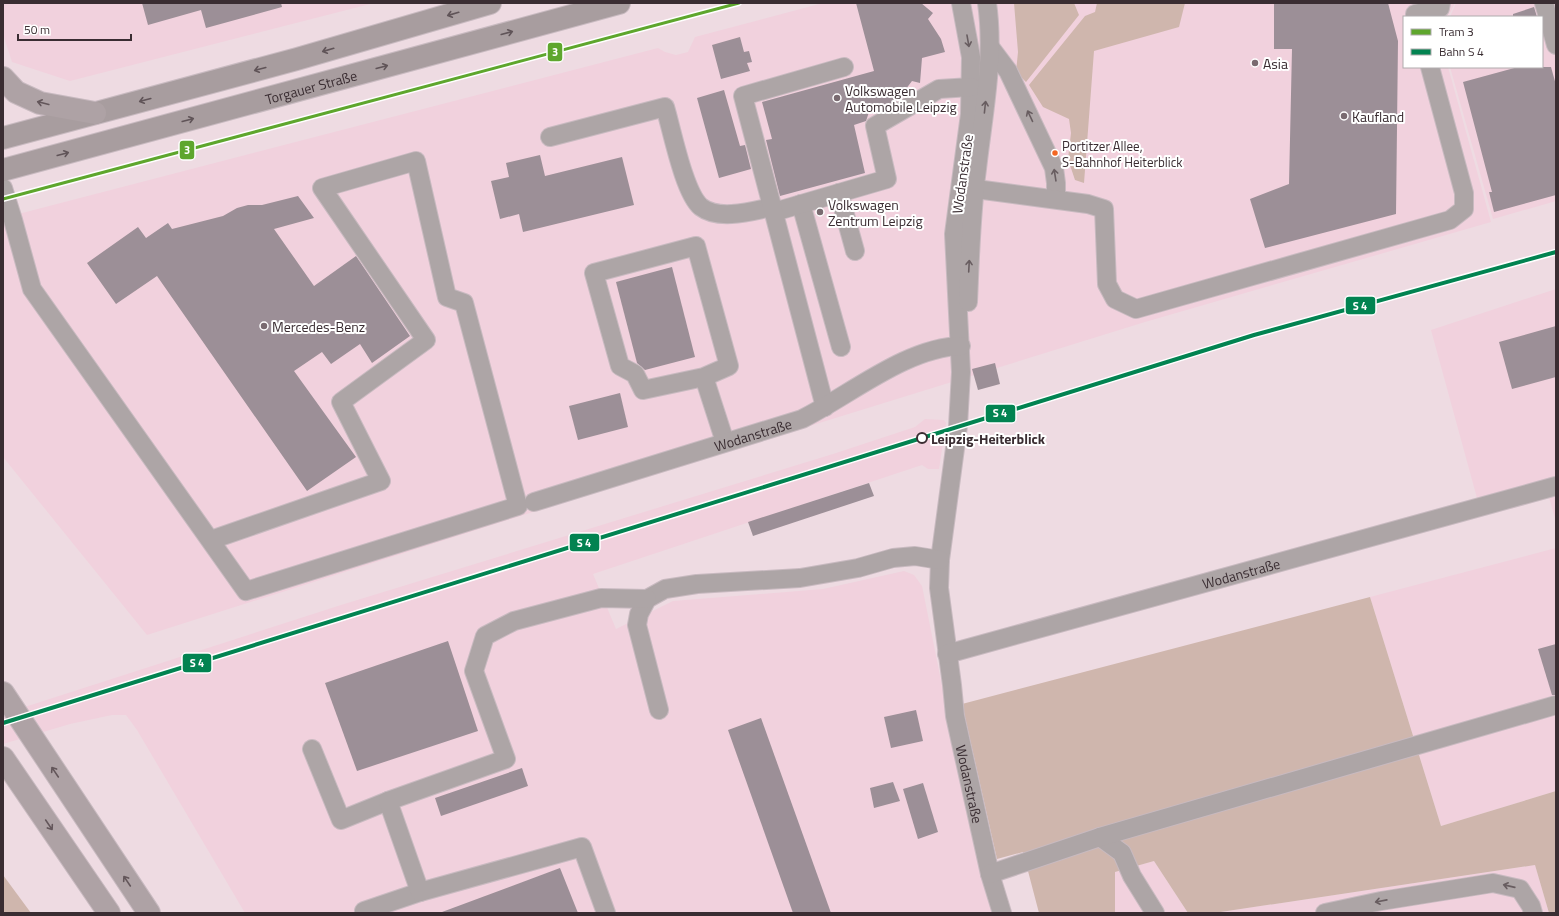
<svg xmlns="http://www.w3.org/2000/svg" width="1559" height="916" viewBox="0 0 1559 916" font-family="'Titillium Web',sans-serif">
  <rect width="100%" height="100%" fill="#eedbe2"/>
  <!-- built -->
  <g fill="#f1d1dd">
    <polygon points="3,3 374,3 70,81 12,62 3,34"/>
    <polygon points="823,3 1455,3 1448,17 1404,17 1404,67 1448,67 1491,222 1145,322 536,511 147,635 3,457 3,218 658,48 665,52 676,55 688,52 695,37"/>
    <polygon points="1456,3 1556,3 1556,201 1493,219 1450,67 1542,67 1542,17 1450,17"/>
    <polygon points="1556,289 1556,522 1544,480 1477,498 1431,330"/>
    <polygon points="925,419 944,420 946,423 939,469 928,469 922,465 593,574 616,629 673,601 823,589 904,571 914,575 922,586 953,741 995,913 245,913 137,730 126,715 112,715 70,724 3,744 3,714 341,605 833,454 915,427"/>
    <polygon points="1556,548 1556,791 1441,826 1370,597"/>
    <polygon points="1154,861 1188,913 1115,913 1115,872"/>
    <polygon points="1535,865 1549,913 1214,913"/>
  </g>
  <!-- forest -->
  <g fill="#cfb6ad">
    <polygon points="1014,3 1074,3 1079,15 1026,82 1016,72 1018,52"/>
    <polygon points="1097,3 1185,3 1179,27 1094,51 1084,183 1075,180 1068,159 1071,133 1069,119 1043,107 1029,85 1085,16 1095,12"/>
    <polygon points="1370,597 1441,826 1556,791 1556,913 1549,913 1535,865 1214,913 1188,913 1154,861 1115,872 1115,913 1039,913 1023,852 997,859 962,704"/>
    <polygon points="3,875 31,913 3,913"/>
  </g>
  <!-- building -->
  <g fill="#9c8f97">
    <polygon points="142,3 281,3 282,7 206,28 201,10 148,25"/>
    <polygon points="856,3 921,3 933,13 928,19 941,39 945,52 922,58 920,83 912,81 896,102 885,108 869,112 866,121 854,125 865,173 780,196 766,140 772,139 762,102 874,71"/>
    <polygon points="1274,3 1388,3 1398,41 1396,214 1265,248 1250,199 1289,184 1292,49 1274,49"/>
    <polygon points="1534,7 1537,17 1513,17 1513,14"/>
    <polygon points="740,37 744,52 749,51 752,62 747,63 750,71 721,79 712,45"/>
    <polygon points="1518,67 1551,67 1556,85 1556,195 1494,212 1489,192 1492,192 1463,82"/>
    <polygon points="724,90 740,146 745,145 751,169 719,178 697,98"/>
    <polygon points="540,155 545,176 622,157 634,205 523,232 519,214 500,219 491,181 509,177 506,163"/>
    <polygon points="298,196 314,218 274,229 314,286 356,256 410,336 372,363 360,344 331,364 322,352 294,371 356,457 307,491 157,276 116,304 87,263 138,227 146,238 168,223 172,229 223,216 237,208 248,205 262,205"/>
    <polygon points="672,267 695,357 645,370 637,363 616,282"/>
    <polygon points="1556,326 1556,377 1512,389 1499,342"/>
    <polygon points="995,363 1000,384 978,390 972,369"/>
    <polygon points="620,393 628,427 578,440 569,406"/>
    <polygon points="869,483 874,496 753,536 748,522"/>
    <polygon points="448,641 478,731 357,771 325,683"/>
    <polygon points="1556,644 1556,695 1552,695 1538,649"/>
    <polygon points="916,710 923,741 891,748 884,717"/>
    <polygon points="761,718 831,913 793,913 728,730"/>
    <polygon points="522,768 528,786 441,816 435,798"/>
    <polygon points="893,782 900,801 874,808 870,788"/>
    <polygon points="923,783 938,832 918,839 903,789"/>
    <polygon points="560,868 578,913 443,913 442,912"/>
  </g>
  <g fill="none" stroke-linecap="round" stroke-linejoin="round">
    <!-- minor casing -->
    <g stroke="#c8bac0" stroke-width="20">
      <g id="minor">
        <path id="s1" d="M 961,3 L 971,57 L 970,114 L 954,234 L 961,372 L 958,426 L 940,560 L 939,588 L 952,685 L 955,716 L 990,874 L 1002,913"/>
        <polyline points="1544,3 1556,45"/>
        <polyline points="1415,14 1440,8 1441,3"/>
        <polyline points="990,47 1008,71 1054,168 1056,183 1056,199"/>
        <path d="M 550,137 L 665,107 C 672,130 684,193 701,207 C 719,221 753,211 772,207"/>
        <polyline points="961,187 1088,204 1104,209 1107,284 1115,299 1136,309 1450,220 1464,209 1464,193 1430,67"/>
        <polyline points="3,188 13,220 32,289 246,591 518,506 464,303 447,297 416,161 322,188 426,340 341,402 381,481 211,540"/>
        <polyline points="839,193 855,251"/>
        <polyline points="801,204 841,347"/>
        <polyline points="774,212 887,179 875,126 939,89 971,87"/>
        <path d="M 968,302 C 970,257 971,213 977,169 C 983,115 995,58 987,3"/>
        <polyline points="704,377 643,390 635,374 620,366 594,273 696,246 729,366 704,377 725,442"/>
        <polyline points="825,407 743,96 844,67"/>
        <path id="s2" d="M 534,502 L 802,419 C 850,395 907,347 961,346"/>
        <path id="s3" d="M 947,654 L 1556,486"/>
        <polyline points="659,710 637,625 639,614 647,599 665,589 697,584 800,578 858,568 893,558 915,556 940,560"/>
        <polyline points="312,749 341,820 388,801"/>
        <polyline points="1100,837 1122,853 1132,876 1155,913"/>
        <polyline points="990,874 1100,837 1556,705"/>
        <polyline points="364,911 420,892"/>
        <polyline points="606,913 582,847 420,892 388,801 506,759 474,671 485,636 514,621 601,598 647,599"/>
        <polyline points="1325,913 1381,901 1493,883 1520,889 1531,906 1533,913"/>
      </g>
    </g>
    <!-- major casing -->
    <g stroke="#c8bac0" stroke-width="24">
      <g id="major">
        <polyline points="3,138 297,59 490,3"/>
        <path id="s4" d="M 3,170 L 619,3"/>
      </g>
    </g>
    <!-- highway casing -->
    <g stroke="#c8bac0" stroke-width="24">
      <g id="highway">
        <polyline points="3,78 16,92 40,103 95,113"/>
        <polyline points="3,693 149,913"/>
        <polyline points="3,758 109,913"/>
      </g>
    </g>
    <!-- minor -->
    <use href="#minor" stroke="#ada5a6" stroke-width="18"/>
    <!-- major -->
    <use href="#major" stroke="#a89d9f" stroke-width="22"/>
    <!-- highway -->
    <use href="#highway" stroke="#aea2a5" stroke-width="22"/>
    <!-- rail-1 casing -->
    <g stroke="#fff" stroke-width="7">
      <polyline id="rail-1" points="3,723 1254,335 1556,252"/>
    </g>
    <!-- rail-1 -->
    <use href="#rail-1" stroke="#028351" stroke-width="4"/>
    <!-- tram-1 casing -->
    <g stroke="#fff" stroke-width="6">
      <polyline id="tram-1" points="3,199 739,3"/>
    </g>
    <!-- tram-1 -->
    <use href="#tram-1" stroke="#5ea62d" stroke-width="3"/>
  </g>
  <!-- one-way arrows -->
  <defs><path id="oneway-shaft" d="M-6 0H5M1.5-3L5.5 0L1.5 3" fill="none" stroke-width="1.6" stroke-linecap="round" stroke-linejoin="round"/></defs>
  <g stroke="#605458">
    <use href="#oneway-shaft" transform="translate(453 14) rotate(164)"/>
    <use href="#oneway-shaft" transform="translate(507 33) rotate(-15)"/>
    <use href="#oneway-shaft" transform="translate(328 50) rotate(164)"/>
    <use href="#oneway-shaft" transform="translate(382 67) rotate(-15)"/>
    <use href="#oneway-shaft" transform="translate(260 69) rotate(165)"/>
    <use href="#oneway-shaft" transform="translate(145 100) rotate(165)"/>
    <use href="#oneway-shaft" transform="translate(188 120) rotate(-15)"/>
    <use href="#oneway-shaft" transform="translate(63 154) rotate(-15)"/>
  </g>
  <g stroke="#685d60">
    <use href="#oneway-shaft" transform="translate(968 41) rotate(80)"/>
    <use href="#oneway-shaft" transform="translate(985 107) rotate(-84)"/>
    <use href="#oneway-shaft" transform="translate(1030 116) rotate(-115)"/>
    <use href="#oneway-shaft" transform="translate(1055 175) rotate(-99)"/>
    <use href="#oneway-shaft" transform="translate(969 266) rotate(-87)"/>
    <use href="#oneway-shaft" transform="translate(1509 886) rotate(-167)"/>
    <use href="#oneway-shaft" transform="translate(1381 901) rotate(169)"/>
  </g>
  <g stroke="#63565a">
    <use href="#oneway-shaft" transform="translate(43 103) rotate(-166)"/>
    <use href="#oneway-shaft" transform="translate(55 772) rotate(-124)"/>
    <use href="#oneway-shaft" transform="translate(49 825) rotate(56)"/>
    <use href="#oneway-shaft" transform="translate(127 881) rotate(-124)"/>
  </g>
  <!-- markers -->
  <g fill="#796a70" stroke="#fff" stroke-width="1.5">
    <circle cx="1255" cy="63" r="4"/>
    <circle cx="837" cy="98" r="4"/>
    <circle cx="1344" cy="116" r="4"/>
    <circle cx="820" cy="212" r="4"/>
    <circle cx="264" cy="326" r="4"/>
  </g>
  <circle fill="#f26522" stroke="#fff" stroke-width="1.5" cx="1055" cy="153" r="3.5"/>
  <circle fill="#fff" stroke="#3a2d32" stroke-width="2" cx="922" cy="438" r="5"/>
  <g text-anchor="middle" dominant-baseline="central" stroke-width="4" stroke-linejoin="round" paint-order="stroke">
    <!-- bus labels -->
    <g font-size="13" fill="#3a2d32" stroke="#fff" text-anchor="start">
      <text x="1062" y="146">Portitzer Allee,<tspan x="1062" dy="16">S-Bahnhof Heiterblick</tspan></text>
    </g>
    <!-- poi labels -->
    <g font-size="14" fill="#3a2d32" stroke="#fff" text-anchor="start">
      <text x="1263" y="63">Asia</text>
      <text x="845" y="90">Volkswagen<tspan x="845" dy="16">Automobile Leipzig</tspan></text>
      <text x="1352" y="116">Kaufland</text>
      <text x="828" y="204">Volkswagen<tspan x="828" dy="16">Zentrum Leipzig</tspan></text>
      <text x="272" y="326">Mercedes-Benz</text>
    </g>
    <!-- street labels -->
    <g font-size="14" fill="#3a2d32" stroke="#fff">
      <text stroke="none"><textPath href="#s4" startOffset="319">Torgauer Straße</textPath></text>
      <text transform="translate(962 174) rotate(-82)">Wodanstraße</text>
      <text stroke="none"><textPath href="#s2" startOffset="229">Wodanstraße</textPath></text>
      <text stroke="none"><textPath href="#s3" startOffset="305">Wodanstraße</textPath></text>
      <text stroke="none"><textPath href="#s1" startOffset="787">Wodanstraße</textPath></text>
    </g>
    <!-- stop labels -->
    <g font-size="14" font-weight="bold" fill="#3a2d32" stroke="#fff" text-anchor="start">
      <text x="931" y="438">Leipzig-Heiterblick</text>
    </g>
  </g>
  <g stroke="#fff" stroke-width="1.5">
    <rect x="547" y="42" width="16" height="20" rx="4" fill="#5ea62d"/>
    <rect x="179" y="140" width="16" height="20" rx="4" fill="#5ea62d"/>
    <rect x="1345" y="296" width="31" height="19" rx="4" fill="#028351"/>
    <rect x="985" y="404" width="31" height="19" rx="4" fill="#028351"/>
    <rect x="569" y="533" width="31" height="19" rx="4" fill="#028351"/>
    <rect x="182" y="653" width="30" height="20" rx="4" fill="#028351"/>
  </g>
  <g font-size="11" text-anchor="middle" font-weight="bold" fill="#fff">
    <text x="555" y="56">3</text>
    <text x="187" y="154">3</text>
    <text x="1360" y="310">S 4</text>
    <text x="1000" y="417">S 4</text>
    <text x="584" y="547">S 4</text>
    <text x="197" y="667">S 4</text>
  </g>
  <!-- border -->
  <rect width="1559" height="916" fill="none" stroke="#3a2d32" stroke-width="8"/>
  <!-- legend -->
  <rect x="1403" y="16" width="140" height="52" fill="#ffffff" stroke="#b0abad"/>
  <rect x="1411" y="29" width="20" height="6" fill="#5ea62d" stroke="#b0abad"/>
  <text x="1439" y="36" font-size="12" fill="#3a2d32">Tram 3</text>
  <rect x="1411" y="49" width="20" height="6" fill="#028351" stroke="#b0abad"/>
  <text x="1439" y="56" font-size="12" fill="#3a2d32">Bahn S 4</text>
  <!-- scale -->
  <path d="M18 34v6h113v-6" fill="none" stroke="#3a2d32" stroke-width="2"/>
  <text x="24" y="34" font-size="12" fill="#3a2d32" stroke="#ffffff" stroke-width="3" paint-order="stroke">50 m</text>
</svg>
